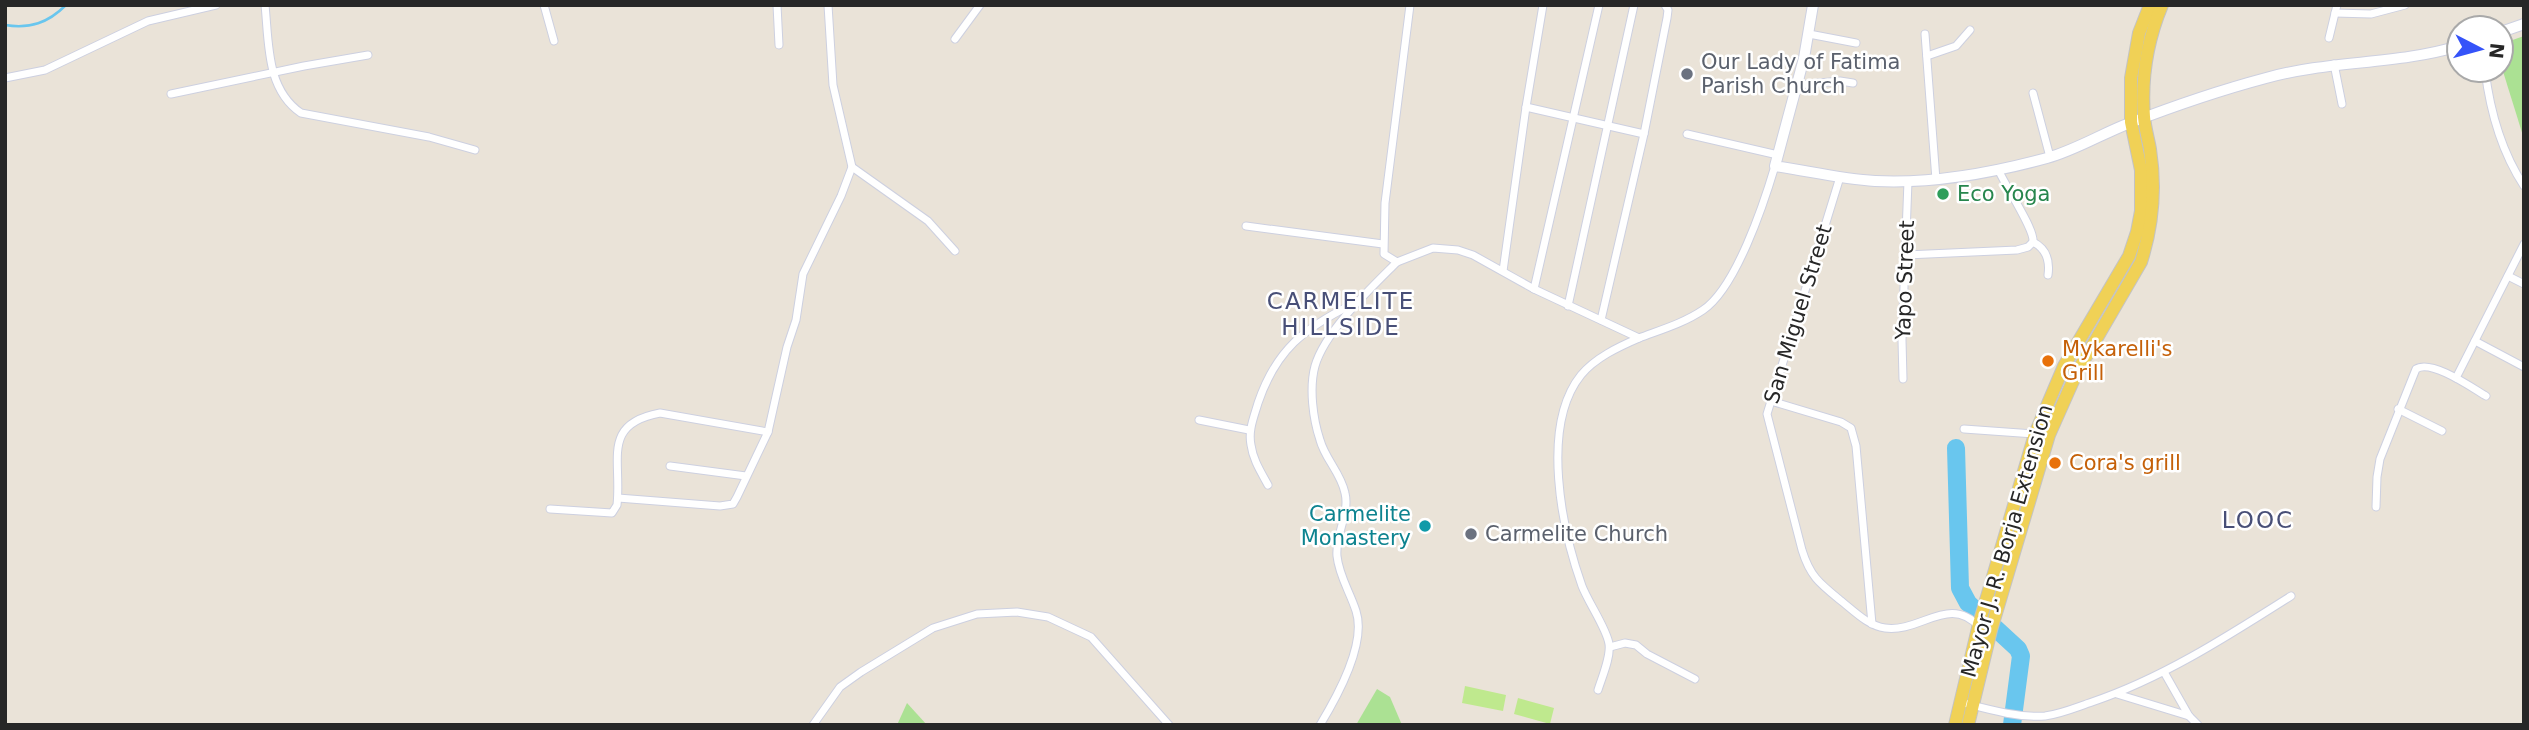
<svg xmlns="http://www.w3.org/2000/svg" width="2529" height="730" viewBox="0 0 2529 730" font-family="'DejaVu Sans',sans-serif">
  <rect width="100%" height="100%" fill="#eae3d8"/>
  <!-- green -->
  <g fill="#abe193">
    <polygon points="2524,36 2524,139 2501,65 2501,44"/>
    <polygon points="1377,689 1390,697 1402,725 1356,725"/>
    <polygon points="907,703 927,725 897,725"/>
  </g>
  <!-- pitch -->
  <g fill="#bfe98e">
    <polygon points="1465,686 1506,695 1503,711 1462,703"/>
    <polygon points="1518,698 1554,708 1550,724 1514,714"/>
  </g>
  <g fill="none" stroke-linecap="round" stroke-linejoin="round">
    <!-- stream -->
    <path stroke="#69c6ee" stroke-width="2.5" d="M 5,25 C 30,29 48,23 66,5"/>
    <!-- river -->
    <polyline stroke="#69c6ee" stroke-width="18" points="1956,448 1960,588 1968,603 2018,649 2021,656 2012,725"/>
    <!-- street casing -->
    <g stroke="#cdd0e0" stroke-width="9">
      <g id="street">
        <path d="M 265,5 C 269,43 266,89 301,113 L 429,137 L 475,150"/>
        <polyline points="544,5 554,41"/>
        <polyline points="777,5 779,45"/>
        <polyline points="828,5 833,85 852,167 928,221 955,251"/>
        <path d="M 1410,5 L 1385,203 L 1384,254 L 1397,262 L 1433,248 L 1458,250 L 1473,255 L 1534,289 L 1639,338 C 1660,330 1684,323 1703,310 C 1736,288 1764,203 1775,166"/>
        <polyline points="2335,13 2371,14 2405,5"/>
        <polyline points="1809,34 1856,43"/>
        <polyline points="1925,34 1936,180"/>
        <polyline points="2329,38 2337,5"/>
        <polyline points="955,39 980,5"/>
        <polyline points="1927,56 1956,46 1970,30"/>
        <polyline points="2334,64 2342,104"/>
        <path d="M 2485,70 C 2490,111 2501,151 2524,186"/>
        <polyline points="5,78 45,70 148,21 216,5"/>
        <polyline points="1798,85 1840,81 1853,83"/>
        <polyline points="2033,93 2050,157"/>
        <polyline points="171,94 304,66 368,55"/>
        <polyline points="1526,107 1644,134"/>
        <polyline points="1687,134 1778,155"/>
        <path d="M 1998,169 C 2005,186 2035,229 2033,242"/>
        <path d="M 1840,177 L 1767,414 L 1802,550 C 1810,576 1819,583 1840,600 C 1853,610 1868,626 1885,628 C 1920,633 1950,594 1979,627"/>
        <polyline points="1246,226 1383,244"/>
        <path d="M 2033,242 C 2047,249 2050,261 2048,275"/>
        <polyline points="1906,255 2017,250 2028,247 2033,242"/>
        <polyline points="1503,271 1526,107 1543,5"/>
        <polyline points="2508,276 2524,284"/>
        <polyline points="1534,289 1599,5"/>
        <polyline points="1568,306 1634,5"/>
        <polyline points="1601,320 1644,134 1667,18 1668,10 1665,5"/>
        <polyline points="2475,341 2524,367"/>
        <polyline points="2456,378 2524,244"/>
        <polyline points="1903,379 1902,340 1908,181"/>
        <polyline points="1771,401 1841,422 1851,428 1856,446 1872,624"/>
        <polyline points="2398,409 2442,431"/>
        <polyline points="1199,420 1249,430"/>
        <polyline points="1964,429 2035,434"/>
        <polyline points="670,466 746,476"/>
        <path d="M 1268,485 C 1261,472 1253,460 1251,445 C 1248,430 1254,417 1258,403 C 1276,350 1304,328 1353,304"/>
        <polyline points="618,498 720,506 733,504 737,497 768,432 787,347 796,320 803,274 841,196 852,167"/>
        <path d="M 2376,507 L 2377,477 L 2380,459 L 2416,369 C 2431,359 2471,387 2486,396"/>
        <path d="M 550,509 L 612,513 L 617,505 C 622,460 601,424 660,413 L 768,432"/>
        <polyline points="1610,647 1625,643 1636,645 1647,654 1695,679"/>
        <polyline points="2164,672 2189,716 2198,725"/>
        <path d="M 1598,690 C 1602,677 1611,657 1609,644 C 1607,629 1588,602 1582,586 C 1562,530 1540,426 1581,375 C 1595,358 1618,347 1639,338"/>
        <polyline points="2117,694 2189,716"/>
        <path d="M 1960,702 C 1987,709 2017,718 2045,716 C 2061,714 2077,707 2092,702 C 2163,678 2228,636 2291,596"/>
        <polyline points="813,725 840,687 861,672 933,628 977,614 1017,612 1048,617 1091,637 1169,725"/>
        <path d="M 1320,725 C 1337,697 1367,644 1356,611 C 1350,592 1339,576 1337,556 C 1335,534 1350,514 1345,493 C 1341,473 1325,459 1320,440 C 1313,419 1309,388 1315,366 C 1325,331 1371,288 1397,262"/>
      </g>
    </g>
    <!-- secondary casing -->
    <g stroke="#cdd0e0" stroke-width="12">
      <g id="secondary">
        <path d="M 1813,5 L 1804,58 L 1775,166 C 1809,171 1841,179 1875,181 C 1932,184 1992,173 2047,158 C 2076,150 2103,133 2130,123 C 2174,106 2221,90 2266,78 C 2330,60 2396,65 2459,46"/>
        <polyline points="2501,32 2524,24"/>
      </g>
    </g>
    <!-- primary casing -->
    <g stroke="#c3c3c3" stroke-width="14">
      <g id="primary">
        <polyline points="1955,725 1979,624 2035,434 2064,366 2129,256 2137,232 2141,211 2141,170 2131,122 2131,78 2139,33 2150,5"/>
        <path d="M 1968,725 L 1991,630 L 2049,435 L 2077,372 L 2141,262 C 2153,225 2156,188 2150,149 C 2148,138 2145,128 2144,117 C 2141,78 2147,41 2162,5"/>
      </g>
    </g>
    <!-- street -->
    <use href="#street" stroke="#fff" stroke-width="7"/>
    <!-- secondary -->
    <use href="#secondary" stroke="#fff" stroke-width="10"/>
    <!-- primary -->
    <use href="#primary" stroke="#f0d156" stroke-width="12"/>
  </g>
  <!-- markers -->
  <g fill="#6b7280" stroke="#fff" stroke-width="2.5">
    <circle cx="1687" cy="74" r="7"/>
    <circle cx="1471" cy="534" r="7"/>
  </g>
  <circle fill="#2e9e5b" stroke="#fff" stroke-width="2.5" cx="1943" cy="194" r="7"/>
  <g fill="#e8710a" stroke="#fff" stroke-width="2.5">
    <circle cx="2048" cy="361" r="7"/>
    <circle cx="2055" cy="463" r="7"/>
  </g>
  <circle fill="#0f9aa8" stroke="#fff" stroke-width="2.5" cx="1425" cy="526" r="7"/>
  <g text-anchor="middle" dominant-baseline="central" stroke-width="5" stroke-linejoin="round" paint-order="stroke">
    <!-- worship labels -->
    <g font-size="21" fill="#5b616d" stroke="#fff" text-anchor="start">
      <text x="1701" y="62">Our Lady of Fatima<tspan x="1701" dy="24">Parish Church</tspan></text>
      <text x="1485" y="534">Carmelite Church</text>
    </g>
    <!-- leisure labels -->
    <g font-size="21" fill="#27864d" stroke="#fff" text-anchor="start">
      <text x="1957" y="194">Eco Yoga</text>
    </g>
    <!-- street labels -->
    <g font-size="21" fill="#272727" stroke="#fff">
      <text transform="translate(1905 280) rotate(-88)">Yapo Street</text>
      <text transform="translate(1798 314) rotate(-73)">San Miguel Street</text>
      <text transform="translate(2007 541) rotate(-74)">Mayor J. R. Borja Extension</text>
    </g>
    <!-- food labels -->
    <g font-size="21" fill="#c56008" stroke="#fff" text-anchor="start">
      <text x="2062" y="349">Mykarelli's<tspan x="2062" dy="24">Grill</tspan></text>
      <text x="2069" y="463">Cora's grill</text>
    </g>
    <!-- culture labels -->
    <g font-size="21" fill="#0d838f" stroke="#fff" text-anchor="end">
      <text x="1411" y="514">Carmelite<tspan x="1411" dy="24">Monastery</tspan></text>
    </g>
    <!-- neighbourhood labels -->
    <g font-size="23" letter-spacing="2" fill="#484f77" stroke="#fff">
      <text x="1341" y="301">CARMELITE<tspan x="1341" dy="26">HILLSIDE</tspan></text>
      <text x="2258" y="520">LOOC</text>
    </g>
  </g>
  <!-- border -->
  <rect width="2529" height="730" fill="none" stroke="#272727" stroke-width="14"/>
  <!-- north arrow -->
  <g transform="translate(2480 49) rotate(96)"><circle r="33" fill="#ffffff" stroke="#a9a9a9" stroke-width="2"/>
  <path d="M0-5L12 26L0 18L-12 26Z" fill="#3553f9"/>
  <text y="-10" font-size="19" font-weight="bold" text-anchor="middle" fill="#272727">N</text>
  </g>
</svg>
